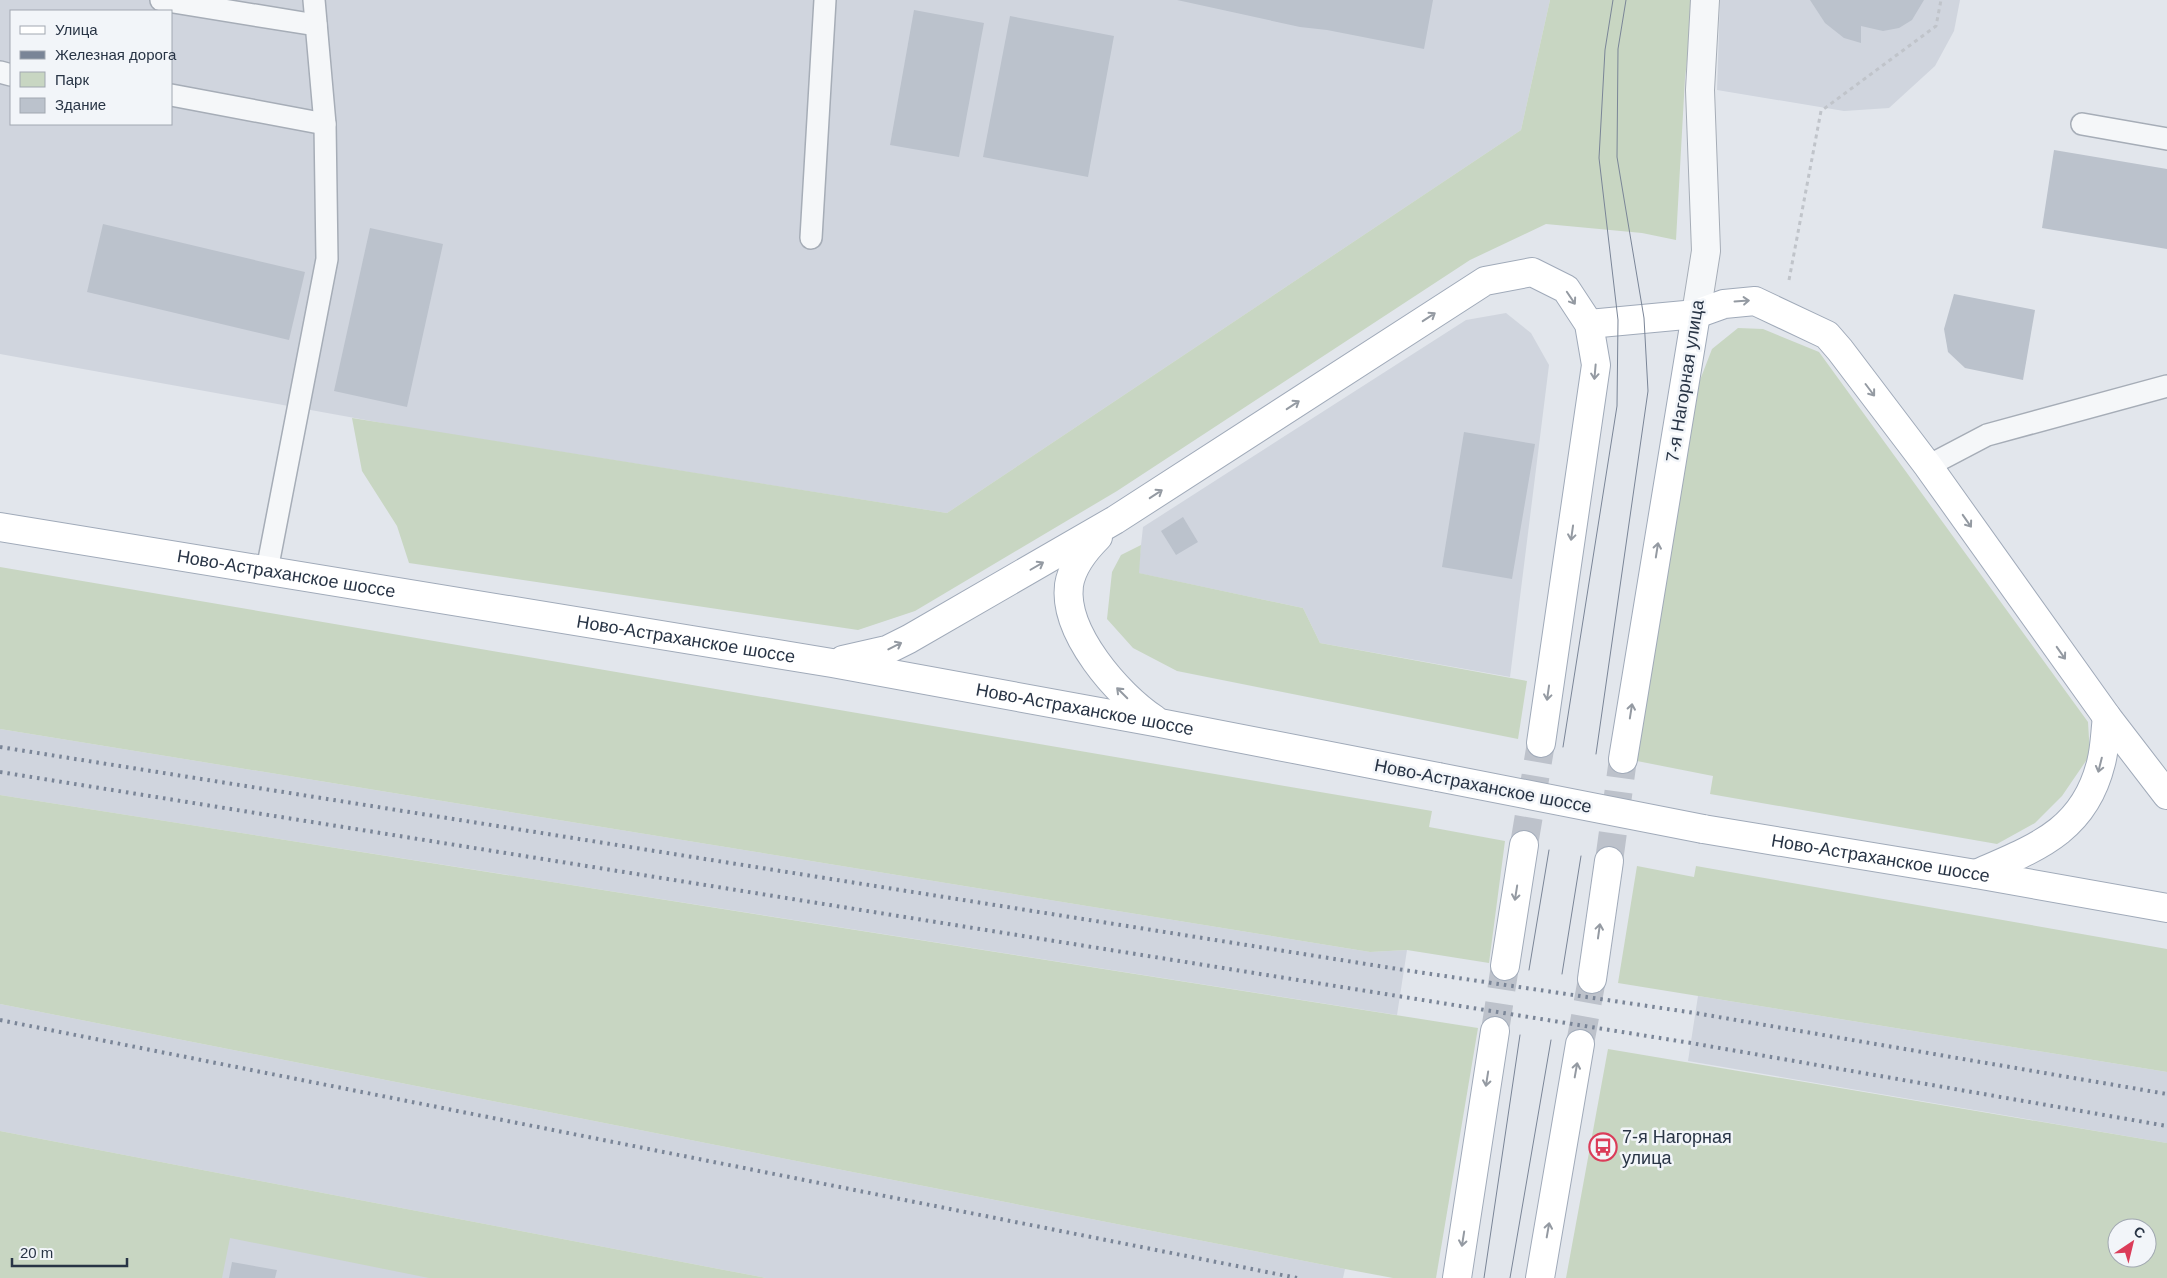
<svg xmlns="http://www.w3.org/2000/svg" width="2167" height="1278" viewBox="0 0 2167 1278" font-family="Helvetica,sans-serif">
  <rect width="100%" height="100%" fill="#e2e6ec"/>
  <!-- built -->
  <g fill="#d0d5de" fill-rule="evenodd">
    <path d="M 0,0 L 1550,0 L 1521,130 L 947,513 L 410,428 L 0,354 ZM 11,11 L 171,11 L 171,124 L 11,124 Z"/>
    <polygon points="1720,0 1960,0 1954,31 1935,66 1889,108 1844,111 1717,90"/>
    <polygon points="1506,313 1531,333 1549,365 1510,677 1320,643 1303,608 1138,573 1143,527 1466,320"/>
    <polygon points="0,729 1370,952 1407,950 1397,1015 0,795"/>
    <polygon points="1698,996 2167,1072 2167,1143 1688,1061"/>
    <polygon points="0,1004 1345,1269 1343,1278 766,1278 0,1131"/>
    <polygon points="224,1232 505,1278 216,1278"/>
  </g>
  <!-- green -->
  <g fill="#c8d6c2" fill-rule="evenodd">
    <polygon points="1550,0 1694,0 1685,78 1676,240 1642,233 1546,224 1470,260 1117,491 915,611 858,630 409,563 397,526 362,471 352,418 947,513 1521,130"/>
    <polygon points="1738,328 1763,329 1819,352 2088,722 2090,755 2062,796 2035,823 1997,844 1710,794 1713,776 1637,761 1695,393 1712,349"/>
    <polygon points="1141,545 1139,573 1303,608 1320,643 1527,681 1518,739 1177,671 1133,648 1107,619 1112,572 1121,555"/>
    <polygon points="0,567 1432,811 1429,827 1505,841 1489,963 1407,950 1370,952 0,729"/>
    <polygon points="0,795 1478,1028 1436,1278 1393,1278 1345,1269 0,1004"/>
    <polygon points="1637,866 1694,877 1696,866 2167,949 2167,1072 1618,983"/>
    <path d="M 1608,1049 L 2167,1143 L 2167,1278 L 1566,1278 ZM 2117,1228 L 2147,1228 L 2147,1258 L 2117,1258 Z"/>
    <polygon points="0,1131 766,1278 429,1278 230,1238 222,1278 0,1278"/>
  </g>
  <!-- building -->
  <g fill="#bbc2cc">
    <polygon points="1177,0 1433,0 1424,49 1327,30 1300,27"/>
    <polygon points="1810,0 1924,0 1912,20 1899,28 1883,31 1861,26 1861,43 1844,38 1825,23"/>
    <polygon points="914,10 984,23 959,157 890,145"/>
    <polygon points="1010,16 1114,36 1088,177 983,157"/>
    <polygon points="2054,150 2167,169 2167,249 2042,228"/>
    <polygon points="103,224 305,272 289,340 87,292"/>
    <polygon points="370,228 443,244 407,407 334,391"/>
    <polygon points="1954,294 2035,310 2023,380 1965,368 1948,352 1944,329"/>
    <polygon points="1464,432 1535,444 1512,579 1442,567"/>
    <polygon points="1183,517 1198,542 1176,555 1161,531"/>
    <polygon points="232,1262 277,1270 275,1278 229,1278"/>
  </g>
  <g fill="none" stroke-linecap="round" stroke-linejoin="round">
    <!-- primary-tunnel -->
    <g stroke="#bdc2cb" stroke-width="28" stroke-dasharray="28 14" stroke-linecap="butt">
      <polyline points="1524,845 1541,743"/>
      <polyline points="1609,861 1623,759"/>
      <polyline points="1495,1031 1505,966"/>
      <polyline points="1580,1044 1592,979"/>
    </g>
    <!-- lane casing -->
    <g stroke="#a6adb7" stroke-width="24">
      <g id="lane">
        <polyline points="161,0 316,25"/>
        <polyline points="0,72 11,75"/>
        <polyline points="171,95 325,124"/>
        <polyline points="2082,124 2167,139"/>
        <polyline points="811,238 825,0"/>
        <polyline points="1928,466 1987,435 2167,386"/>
        <polyline points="267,570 327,259 325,124 314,0"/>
      </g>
    </g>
    <!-- street casing -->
    <g stroke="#a6adb7" stroke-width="30">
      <polyline id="street" points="1696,314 1706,251 1700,90 1705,0"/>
    </g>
    <!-- primary casing -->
    <g stroke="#a0aab9" stroke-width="30">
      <g id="primary">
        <polyline points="1589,324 1696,314 1724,304 1755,301 1827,335 1840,350 1928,466 2107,717 2167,795"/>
        <path id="s1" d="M 0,527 L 832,663 L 1160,723 L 1438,777"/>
        <path d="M 1098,537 C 1085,550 1072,566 1069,585 C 1063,633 1118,695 1154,719"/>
        <polyline points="843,660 887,650 909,639 1115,520 1485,281 1532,272 1566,289 1589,324 1596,365 1541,743"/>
        <polyline points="1623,759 1696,314"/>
        <path id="s2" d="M 1703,829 L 1976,874 L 2167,908"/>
        <path d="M 1976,874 C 2035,848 2084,832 2101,763 C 2105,748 2105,732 2107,717"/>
        <polyline points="1505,966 1524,845"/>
        <polyline points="1592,979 1609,861"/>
        <polyline points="1457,1278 1495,1031"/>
        <polyline points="1540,1278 1580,1044"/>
      </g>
    </g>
    <!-- path -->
    <polyline stroke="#c0c4ca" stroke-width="3" stroke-dasharray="4 4" stroke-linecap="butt" points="1789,280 1821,111 1936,26 1941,0"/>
    <!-- lane -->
    <use href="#lane" stroke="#f5f7f9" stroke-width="21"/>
    <!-- street -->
    <use href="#street" stroke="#f5f7f9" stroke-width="28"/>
    <!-- primary -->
    <use href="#primary" stroke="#fff" stroke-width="28"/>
    <!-- tram -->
    <g stroke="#7a8597" stroke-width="1">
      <polyline points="1563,747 1617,406 1618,320 1599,158 1605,50 1613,0"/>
      <polyline points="1596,754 1648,391 1644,318 1617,157 1618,49 1626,0"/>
      <polyline points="1529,970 1549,850"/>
      <polyline points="1562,974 1581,856"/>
      <polyline points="1484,1278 1520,1035"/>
      <polyline points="1510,1278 1551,1040"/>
    </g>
    <!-- rail -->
    <g stroke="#7a8597" stroke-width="4" stroke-dasharray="2.5 5" stroke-linecap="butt">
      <polyline points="0,747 1404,970 1695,1013 2167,1094"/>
      <polyline points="0,772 1691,1043 2167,1126"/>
      <polyline points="0,1020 1297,1278"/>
    </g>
    <!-- primary-bridge casing -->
    <g stroke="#a0aab9" stroke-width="30" stroke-linecap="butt">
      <polyline id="primary-bridge" points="1438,777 1703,829"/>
    </g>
    <!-- primary-bridge -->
    <use href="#primary-bridge" stroke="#fff" stroke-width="28"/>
  </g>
  <!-- one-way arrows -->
  <defs><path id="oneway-shaft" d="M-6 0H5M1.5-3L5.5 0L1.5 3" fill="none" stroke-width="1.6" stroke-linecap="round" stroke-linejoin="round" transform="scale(1.25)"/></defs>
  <g stroke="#949aa2">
    <use href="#oneway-shaft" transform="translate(1571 298) rotate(56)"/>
    <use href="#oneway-shaft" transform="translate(1742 301) rotate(-4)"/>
    <use href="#oneway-shaft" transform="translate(1429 317) rotate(-33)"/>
    <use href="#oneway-shaft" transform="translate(1595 372) rotate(95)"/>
    <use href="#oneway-shaft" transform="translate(1870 390) rotate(53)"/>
    <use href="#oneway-shaft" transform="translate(1293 405) rotate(-33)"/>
    <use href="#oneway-shaft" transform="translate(1156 494) rotate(-33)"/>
    <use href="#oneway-shaft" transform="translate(1967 521) rotate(55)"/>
    <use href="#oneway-shaft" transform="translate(1572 533) rotate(98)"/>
    <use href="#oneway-shaft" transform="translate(1657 550) rotate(-81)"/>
    <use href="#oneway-shaft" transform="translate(1037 566) rotate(-30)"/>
    <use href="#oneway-shaft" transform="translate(895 646) rotate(-27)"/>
    <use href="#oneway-shaft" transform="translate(2061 653) rotate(55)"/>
    <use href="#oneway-shaft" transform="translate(1122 693) rotate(-135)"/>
    <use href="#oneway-shaft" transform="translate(1548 693) rotate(98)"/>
    <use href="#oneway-shaft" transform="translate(1631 711) rotate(-81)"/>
    <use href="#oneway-shaft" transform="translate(2100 765) rotate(104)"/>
    <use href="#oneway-shaft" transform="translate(1516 893) rotate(99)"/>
    <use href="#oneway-shaft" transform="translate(1599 931) rotate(-82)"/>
    <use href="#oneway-shaft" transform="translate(1576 1070) rotate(-80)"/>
    <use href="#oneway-shaft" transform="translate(1487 1079) rotate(99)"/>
    <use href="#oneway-shaft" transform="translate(1548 1230) rotate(-80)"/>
    <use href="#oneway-shaft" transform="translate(1463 1239) rotate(99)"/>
  </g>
  <!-- icons -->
  <defs>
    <g id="bus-ring" transform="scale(1.4375)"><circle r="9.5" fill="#f2f5f9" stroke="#db3c59" stroke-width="1.5"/><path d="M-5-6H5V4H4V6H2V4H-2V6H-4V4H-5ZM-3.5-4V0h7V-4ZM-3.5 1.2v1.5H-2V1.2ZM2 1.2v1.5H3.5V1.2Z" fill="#db3c59"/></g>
  </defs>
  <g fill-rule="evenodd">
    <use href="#bus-ring" x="1603" y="1147"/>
  </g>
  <g text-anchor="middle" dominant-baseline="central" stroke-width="5" stroke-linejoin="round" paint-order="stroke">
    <!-- street labels -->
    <g font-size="18" fill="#283445" stroke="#f2f5f9">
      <text transform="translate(1685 381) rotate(-81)">7-я Нагорная улица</text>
      <text stroke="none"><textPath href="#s1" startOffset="290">Ново-Астраханское шоссе</textPath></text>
      <text stroke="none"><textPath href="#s1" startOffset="695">Ново-Астраханское шоссе</textPath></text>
      <text stroke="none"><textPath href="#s1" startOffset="1100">Ново-Астраханское шоссе</textPath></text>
      <text transform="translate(1483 786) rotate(11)">Ново-Астраханское шоссе</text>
      <text stroke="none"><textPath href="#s2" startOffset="180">Ново-Астраханское шоссе</textPath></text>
    </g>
    <!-- poi labels -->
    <g font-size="18" fill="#283445" stroke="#f2f5f9" text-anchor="start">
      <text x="1622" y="1137">7-я Нагорная<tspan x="1622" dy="21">улица</tspan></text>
    </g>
  </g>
  <!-- legend -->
  <rect x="10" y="10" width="162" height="115" fill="#f2f5f9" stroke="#a1a8b1"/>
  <rect x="20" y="26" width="25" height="8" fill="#ffffff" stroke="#a1a8b1"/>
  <text x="55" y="35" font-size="15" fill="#283445">Улица</text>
  <rect x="20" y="51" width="25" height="8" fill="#7a8597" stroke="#a1a8b1"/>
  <text x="55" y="60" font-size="15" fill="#283445">Железная дорога</text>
  <rect x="20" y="72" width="25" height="15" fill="#c8d6c2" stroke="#a1a8b1"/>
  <text x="55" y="85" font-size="15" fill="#283445">Парк</text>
  <rect x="20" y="98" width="25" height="15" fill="#bbc2cc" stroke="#a1a8b1"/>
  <text x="55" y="110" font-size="15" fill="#283445">Здание</text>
  <!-- north arrow -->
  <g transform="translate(2132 1243) rotate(35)"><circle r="24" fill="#f2f5f9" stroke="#a1a8b1"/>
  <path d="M0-4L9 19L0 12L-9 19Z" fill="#db3c59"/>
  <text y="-8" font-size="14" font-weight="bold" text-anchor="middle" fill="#283445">С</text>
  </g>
  <!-- scale -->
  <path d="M12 1258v8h115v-8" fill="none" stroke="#283445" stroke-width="2.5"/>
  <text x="20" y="1258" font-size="15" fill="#283445" stroke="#f2f5f9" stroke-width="4" paint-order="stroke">20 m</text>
</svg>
